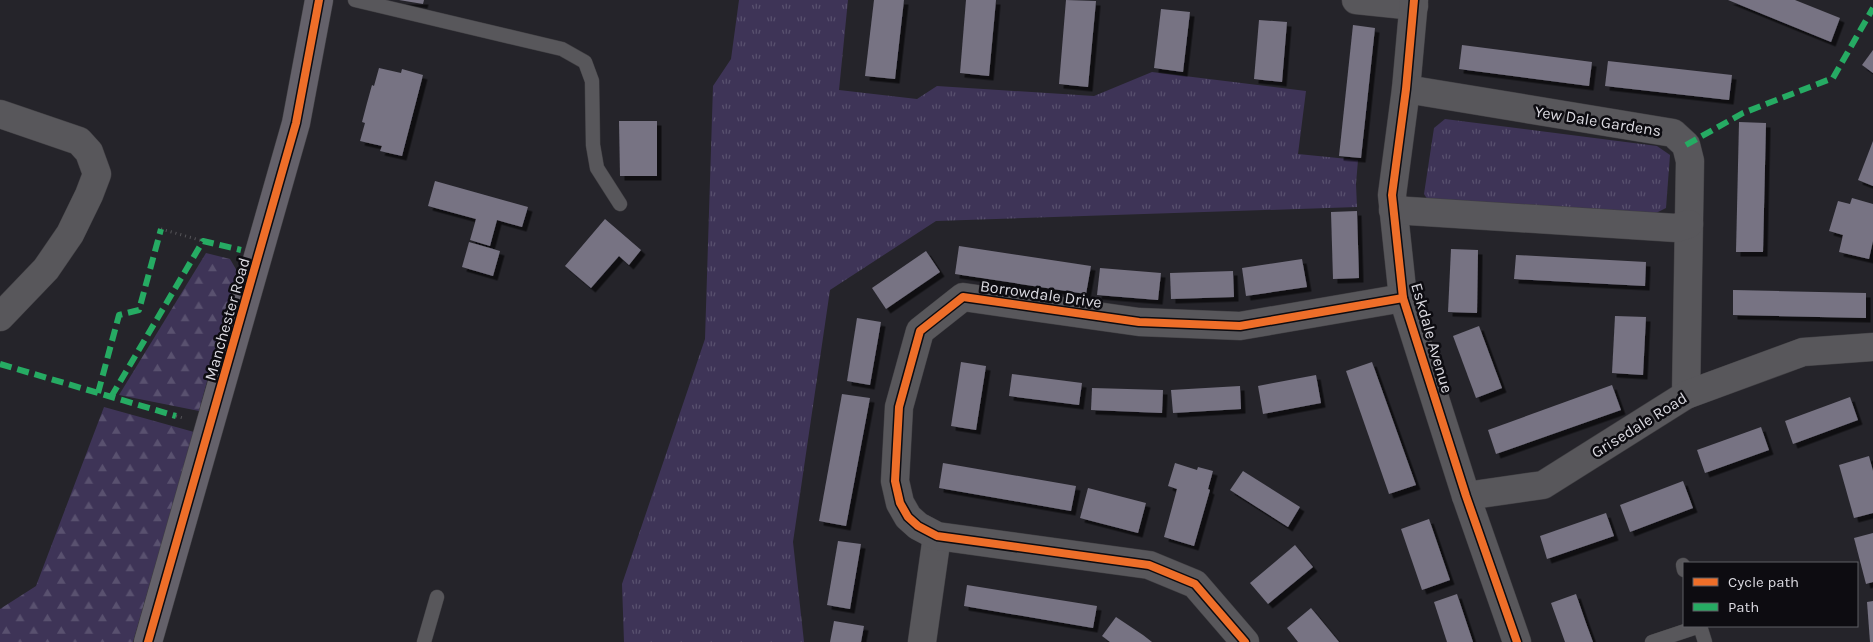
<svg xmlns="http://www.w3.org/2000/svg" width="1873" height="642" viewBox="0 0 1873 642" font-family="Karla,sans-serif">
  <defs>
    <pattern id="grass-tufts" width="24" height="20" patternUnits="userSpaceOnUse" patternTransform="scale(1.25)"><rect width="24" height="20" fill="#3e3457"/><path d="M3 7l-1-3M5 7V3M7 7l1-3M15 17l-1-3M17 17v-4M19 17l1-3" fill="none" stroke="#59516f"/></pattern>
    <pattern id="forest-firs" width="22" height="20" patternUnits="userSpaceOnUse" patternTransform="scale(1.25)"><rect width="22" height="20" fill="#3e3457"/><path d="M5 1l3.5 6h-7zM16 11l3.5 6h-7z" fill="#59516f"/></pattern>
    <filter id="shadow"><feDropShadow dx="4.5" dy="4.5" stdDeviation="0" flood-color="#0009"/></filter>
  </defs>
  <rect width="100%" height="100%" fill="#25242a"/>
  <!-- grass -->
  <g fill="url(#grass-tufts)">
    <polygon points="739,0 848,0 839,90 917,99 937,86 1094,96 1152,72 1306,91 1298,154 1358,160 1356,184 1357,207 936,221 830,290 793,542 804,642 624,642 622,584 705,339 713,86 731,59"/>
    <polygon points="1445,119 1657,146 1670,155 1666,208 1654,214 1429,202 1424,194 1434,128"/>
  </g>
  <!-- forest -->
  <g fill="url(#forest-firs)">
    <polygon points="206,253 230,259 237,271 199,411 119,395"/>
    <polygon points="104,407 194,432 133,642 0,642 0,609 36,586"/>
  </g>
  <!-- building -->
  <g fill="#777383" filter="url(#shadow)">
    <polygon points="399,0 424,0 423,4"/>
    <polygon points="874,0 904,0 895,79 865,76"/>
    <polygon points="966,0 996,0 989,76 960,73"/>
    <polygon points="1066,0 1096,1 1088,87 1059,84"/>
    <polygon points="1728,0 1795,0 1840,18 1831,42"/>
    <polygon points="1161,9 1190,12 1183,72 1154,68"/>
    <polygon points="1259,20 1287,22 1282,82 1254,79"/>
    <polygon points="1353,25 1375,28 1361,158 1339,156"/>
    <polygon points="1462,45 1592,62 1589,86 1459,69"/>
    <polygon points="1873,50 1873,73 1862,65"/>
    <polygon points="1608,61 1732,75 1729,100 1605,86"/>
    <polygon points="379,68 401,73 402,69 423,75 402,156 380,151 382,146 360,141 365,123 362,122 367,103 372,85 374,86"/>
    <polygon points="619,121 657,121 657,176 620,176"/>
    <polygon points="1739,122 1766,123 1763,252 1736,252"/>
    <polygon points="1873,141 1873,186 1858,180"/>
    <polygon points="435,181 528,207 522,227 497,220 490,246 470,240 476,219 428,206"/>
    <polygon points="1852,198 1873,204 1873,241 1869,259 1839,252 1843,235 1829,231 1838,201 1850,204"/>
    <polygon points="1357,211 1359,278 1333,279 1331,212"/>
    <polygon points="605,219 641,250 629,265 619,256 591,288 565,266"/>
    <polygon points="469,242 500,251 493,276 462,267"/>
    <polygon points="959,246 1091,266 1086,294 955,274"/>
    <polygon points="1451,249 1478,250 1477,313 1448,312"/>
    <polygon points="926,251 940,272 886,309 872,288"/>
    <polygon points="1516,255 1646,262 1645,286 1514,279"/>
    <polygon points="1302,259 1307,287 1246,296 1242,268"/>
    <polygon points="1100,268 1161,273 1158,300 1097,295"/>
    <polygon points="1233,271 1234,297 1171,299 1170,273"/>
    <polygon points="1733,290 1866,293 1866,318 1733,315"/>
    <polygon points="1615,316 1646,317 1643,375 1612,373"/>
    <polygon points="857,318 881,322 870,385 847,381"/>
    <polygon points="1479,326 1502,388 1476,398 1453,336"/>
    <polygon points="961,362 986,366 976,430 951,426"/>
    <polygon points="1372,362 1416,485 1389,494 1346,371"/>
    <polygon points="1012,374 1082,383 1079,405 1009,396"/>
    <polygon points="1316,375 1321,403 1263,414 1258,386"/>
    <polygon points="1612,385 1621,410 1496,454 1488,430"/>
    <polygon points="1240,386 1241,409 1173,413 1171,390"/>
    <polygon points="1092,388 1163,390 1162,413 1091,410"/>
    <polygon points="842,394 870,398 846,526 819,521"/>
    <polygon points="1850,397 1858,420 1793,444 1785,421"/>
    <polygon points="1761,427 1769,450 1705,473 1697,450"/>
    <polygon points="1869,456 1873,471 1873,513 1854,518 1839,465"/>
    <polygon points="943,463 1076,486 1071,511 939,488"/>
    <polygon points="1175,463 1197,470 1198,467 1213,471 1208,489 1210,490 1194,546 1164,537 1177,489 1168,486"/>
    <polygon points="1243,471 1300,507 1288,527 1230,490"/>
    <polygon points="1683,481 1693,508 1630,532 1620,505"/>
    <polygon points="1088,488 1146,503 1138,533 1080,518"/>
    <polygon points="1606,513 1614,536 1547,559 1540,536"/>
    <polygon points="1429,519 1450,580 1422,590 1401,529"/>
    <polygon points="1873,533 1873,582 1866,584 1854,538"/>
    <polygon points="838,541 861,544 850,609 827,605"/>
    <polygon points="1295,545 1313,567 1268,604 1250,583"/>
    <polygon points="967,585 1097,606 1093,628 964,606"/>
    <polygon points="1457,594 1473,642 1447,642 1434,602"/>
    <polygon points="1576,594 1586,623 1593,642 1565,642 1551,603"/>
    <polygon points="1873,601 1873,642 1870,642 1867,602"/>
    <polygon points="1311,608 1330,631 1339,642 1298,642 1287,628"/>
    <polygon points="1116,617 1143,635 1152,642 1110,642 1102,636"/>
    <polygon points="834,621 864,626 861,642 830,642"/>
  </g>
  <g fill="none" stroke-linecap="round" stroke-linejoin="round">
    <!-- lane casing -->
    <g stroke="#403f43" stroke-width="15">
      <g id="lane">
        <polyline points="355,0 562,49 585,62 592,81 593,145 597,168 620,204"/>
        <polyline points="1683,565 1684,570"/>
        <polyline points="424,642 437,597"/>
        <polyline points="1652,642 1700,626 1705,642"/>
      </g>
    </g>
    <!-- street casing -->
    <g stroke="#403f43" stroke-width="29">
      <g id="street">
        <polyline points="1356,0 1414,6"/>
        <polyline points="1414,0 1406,89 1392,195 1403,298 1466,496 1517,642"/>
        <polyline points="1406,89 1673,133 1686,145 1690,161 1686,395"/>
        <polyline points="0,114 79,141 89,152 97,174 89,195 70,234 46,269 0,317"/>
        <polyline points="1393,210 1676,228 1689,224"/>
        <polyline points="1466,496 1543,485 1686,395 1803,352 1873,347"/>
        <polyline points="922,642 937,536"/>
        <polyline points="1245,642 1195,584 1149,565 937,536 918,526 908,517 900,503 895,481 899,407 920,331 963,297 1139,322 1240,326 1403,298"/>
      </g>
    </g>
    <!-- primary casing -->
    <g stroke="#403f43" stroke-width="29">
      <polyline id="primary" points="148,642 296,123 319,0"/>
    </g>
    <!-- path -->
    <g stroke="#57565a" stroke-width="3" stroke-dasharray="1 4" stroke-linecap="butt">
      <polyline points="161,229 203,241"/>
      <polyline points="176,416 183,418"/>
    </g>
    <!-- lane -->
    <use href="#lane" stroke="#58575b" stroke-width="14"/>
    <!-- street -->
    <use href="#street" stroke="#58575b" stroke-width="28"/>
    <!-- primary -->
    <use href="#primary" stroke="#64616a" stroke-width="28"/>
    <!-- quiet -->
    <g stroke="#26ab63" stroke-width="6" stroke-dasharray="12 6" stroke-linecap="butt">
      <polyline points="1686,145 1743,113 1833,78 1873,8"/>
      <polyline points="0,364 176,416"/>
      <polyline points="98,393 119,315 139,310 161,229"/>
      <polyline points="111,397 203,241 241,250"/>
    </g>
    <!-- cycleway casing -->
    <g stroke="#0d0c11" stroke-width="11">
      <g id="cycleway">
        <polyline points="1414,0 1406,89 1392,195 1403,298 1466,496 1517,642"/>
        <polyline points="148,642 296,123 319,0"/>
        <polyline points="1245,642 1195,584 1149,565 937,536 918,526 908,517 900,503 895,481 899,407 920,331 963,297 1139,322 1240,326 1403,298"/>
      </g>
    </g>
    <!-- cycleway -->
    <use href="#cycleway" stroke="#ee6e29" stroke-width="8"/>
  </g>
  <g text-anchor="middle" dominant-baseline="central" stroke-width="5" stroke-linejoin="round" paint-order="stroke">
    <!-- street labels -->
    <g font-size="16" fill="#dbdae1" stroke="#0d0c11">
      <text transform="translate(1598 121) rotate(9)">Yew Dale Gardens</text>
      <text transform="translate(1041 294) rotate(8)">Borrowdale Drive</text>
      <text transform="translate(227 319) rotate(-74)">Manchester Road</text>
      <text transform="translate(1432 338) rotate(74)">Eskdale Avenue</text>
      <text transform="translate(1639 425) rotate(-32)">Grisedale Road</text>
    </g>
  </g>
  <!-- legend -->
  <rect x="1683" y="562" width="175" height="65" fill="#0d0c11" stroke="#5f5e64"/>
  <rect x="1693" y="578" width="25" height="8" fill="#ee6e29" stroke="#5f5e64"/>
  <text x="1728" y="587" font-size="15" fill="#dbdae1">Cycle path</text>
  <rect x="1693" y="603" width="25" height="8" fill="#26ab63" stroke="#5f5e64"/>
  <text x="1728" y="612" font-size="15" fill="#dbdae1">Path</text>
</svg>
